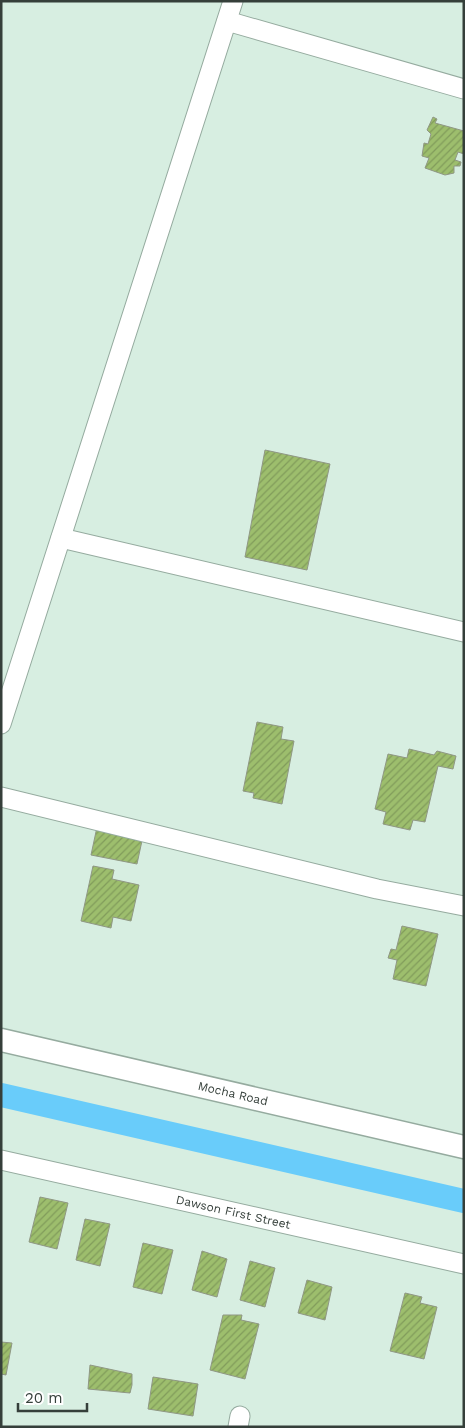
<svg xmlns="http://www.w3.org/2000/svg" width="465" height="1428" viewBox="0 0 465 1428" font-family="'Work Sans',sans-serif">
  <defs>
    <pattern id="building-hatch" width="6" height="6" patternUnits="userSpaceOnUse" patternTransform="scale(1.25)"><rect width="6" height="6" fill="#9dbe6d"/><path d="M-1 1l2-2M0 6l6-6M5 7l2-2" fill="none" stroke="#819c5b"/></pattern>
  </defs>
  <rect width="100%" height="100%" fill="#d7eee1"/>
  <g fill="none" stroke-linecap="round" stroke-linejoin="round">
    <!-- canal -->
    <polyline stroke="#69ccfa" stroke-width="24" points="1,1095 464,1201"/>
  </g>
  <!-- building -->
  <g fill="url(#building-hatch)" stroke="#8f9784">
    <polygon points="433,117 437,119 435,123 464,131 464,154 458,152 455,160 461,162 460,166 454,166 454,173 445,175 425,168 429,158 422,156 424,143 428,144 431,134 427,130"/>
    <polygon points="265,450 330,464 307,570 245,557"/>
    <polygon points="257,722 283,727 281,739 294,741 282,804 253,798 254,793 243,791"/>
    <polygon points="409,749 434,755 437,751 456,756 453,769 438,766 425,822 413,820 410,830 383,824 386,812 375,809 388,754 407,758"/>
    <polygon points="97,827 143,836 137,864 91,855"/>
    <polygon points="93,866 114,870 112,879 139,885 131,921 113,917 111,928 81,921"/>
    <polygon points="402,926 438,934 426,986 393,979 397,960 388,958 391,949 396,950"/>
    <polygon points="40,1197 68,1203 57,1249 29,1242"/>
    <polygon points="85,1219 110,1224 100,1266 76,1260"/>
    <polygon points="143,1243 173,1250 162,1294 133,1287"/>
    <polygon points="202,1251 227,1259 217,1297 192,1290"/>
    <polygon points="250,1261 275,1268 265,1307 240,1300"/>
    <polygon points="307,1280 332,1287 325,1320 298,1313"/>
    <polygon points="405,1293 422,1297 420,1303 437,1307 424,1359 390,1351"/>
    <polygon points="223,1315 242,1315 241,1320 259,1324 245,1379 210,1370"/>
    <polygon points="1,1342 12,1343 6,1375 1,1374"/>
    <polygon points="90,1365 132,1374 132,1385 130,1393 88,1389"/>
    <polygon points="153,1377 198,1384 193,1416 148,1409"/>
  </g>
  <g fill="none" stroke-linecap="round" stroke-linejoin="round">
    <!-- minor casing -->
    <g stroke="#95ab9f" stroke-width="21">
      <g id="minor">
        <polyline points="227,21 464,89"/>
        <polyline points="61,538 464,632"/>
        <polyline points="1,724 233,1"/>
        <polyline points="1,797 377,889 464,906"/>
        <path id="s1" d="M 1,1160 L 464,1264"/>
        <polyline points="238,1427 240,1416"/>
      </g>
    </g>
    <!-- tertiary casing -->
    <g stroke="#95ab9f" stroke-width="25">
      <g id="tertiary">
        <path id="s2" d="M 1,1040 L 464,1147"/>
      </g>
    </g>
    <!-- minor -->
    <use href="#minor" stroke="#fff" stroke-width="19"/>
    <!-- tertiary -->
    <use href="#tertiary" stroke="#fff" stroke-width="22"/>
  </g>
  <g text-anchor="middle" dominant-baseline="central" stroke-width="4.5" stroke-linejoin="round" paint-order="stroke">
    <!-- street labels -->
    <g font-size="12" fill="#353f3a" stroke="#fff">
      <text stroke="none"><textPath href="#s2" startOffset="238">Mocha Road</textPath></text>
      <text stroke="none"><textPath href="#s1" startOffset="238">Dawson First Street</textPath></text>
    </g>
  </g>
  <!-- border -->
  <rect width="465" height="1428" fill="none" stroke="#353f3a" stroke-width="5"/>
  <!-- scale -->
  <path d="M18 1403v8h69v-8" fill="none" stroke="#353f3a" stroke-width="2.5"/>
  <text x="25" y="1403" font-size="15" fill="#353f3a" stroke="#ffffff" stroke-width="4" paint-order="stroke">20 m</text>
</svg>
